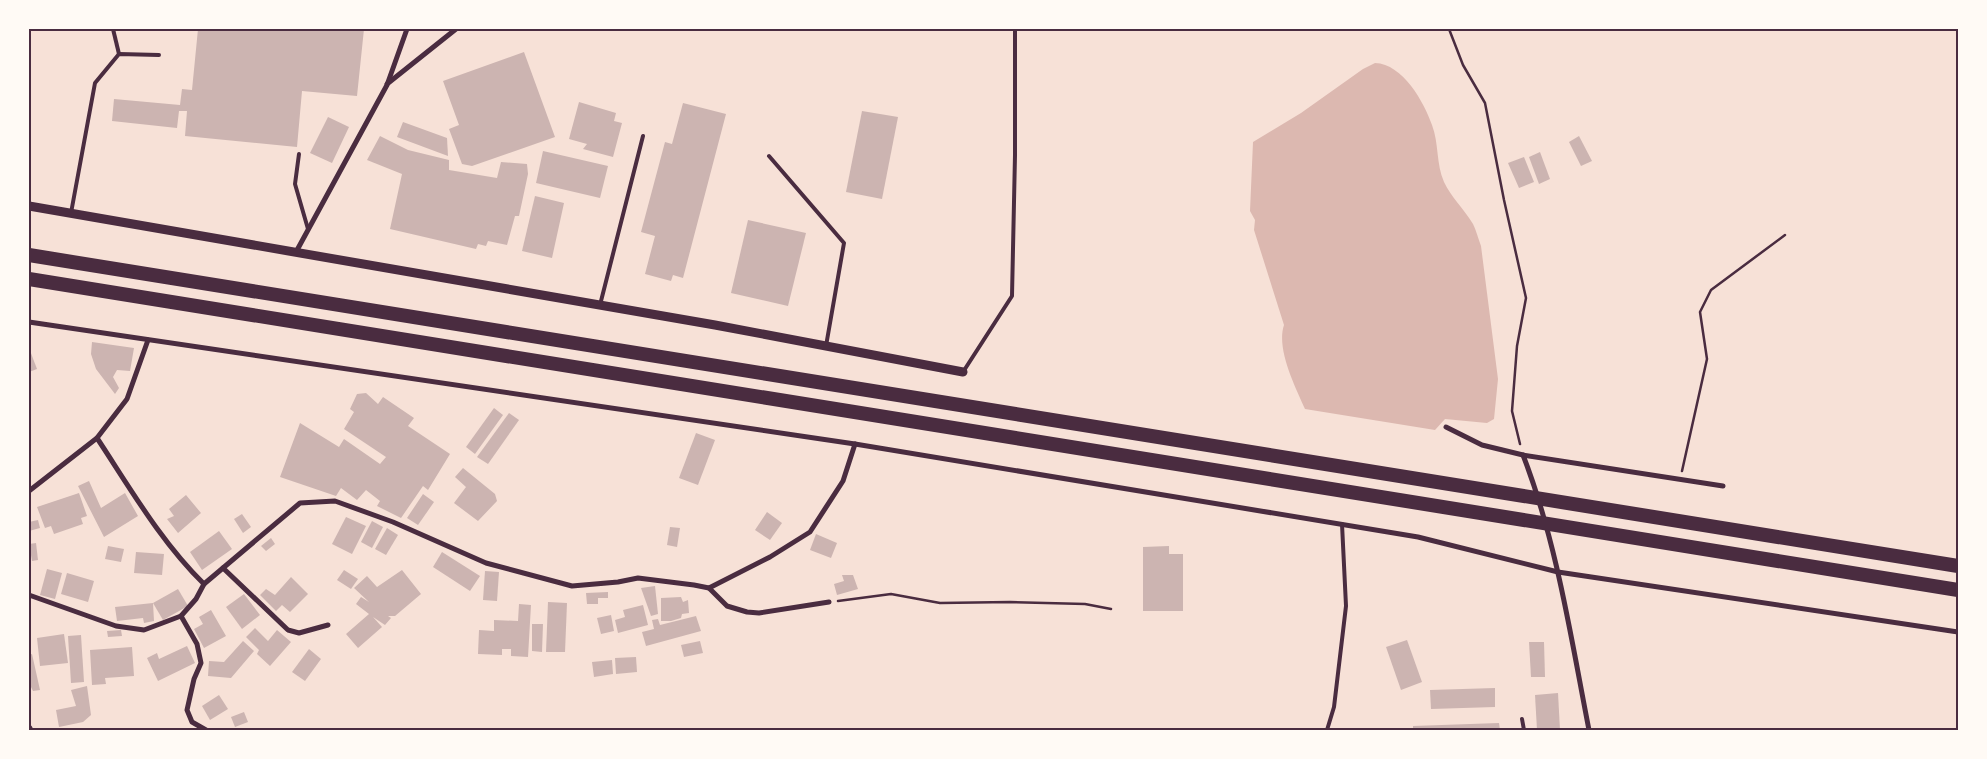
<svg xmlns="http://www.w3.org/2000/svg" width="1987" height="759" viewBox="0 0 1987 759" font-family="'Golos Text',sans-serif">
  <rect width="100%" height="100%" fill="#f7e1d7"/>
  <!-- water -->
  <path fill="#dcb8b0" d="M 1375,63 C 1403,64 1424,102 1432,125 C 1439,143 1436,164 1444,182 C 1451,197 1464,209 1473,224 C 1476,230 1478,238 1481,246 L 1498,379 L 1494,419 L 1487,423 L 1445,419 L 1435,430 L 1305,409 C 1295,386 1276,349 1284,325 L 1254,230 L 1255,220 L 1250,211 L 1253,142 L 1301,113 L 1363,69 Z"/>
  <!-- building -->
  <g fill="#ccb4b1">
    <polygon points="198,29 364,29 357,96 302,91 297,147 185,136 187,111 179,111 177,128 112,121 114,99 180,105 182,89 192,90"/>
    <polygon points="524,52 555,137 472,166 462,164 449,129 459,125 443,81"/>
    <polygon points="579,102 616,113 614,121 622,123 613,157 583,149 587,144 569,139"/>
    <polygon points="683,103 726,114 683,278 673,275 671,281 645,274 655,236 641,232 665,142 672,144"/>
    <polygon points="862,111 898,117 882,199 846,192"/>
    <polygon points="328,117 349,127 332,163 310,153"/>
    <polygon points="403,122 447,138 448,156 397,137"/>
    <polygon points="380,136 408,150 449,160 449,170 497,178 501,162 527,164 528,174 519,216 515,216 507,245 488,241 486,246 478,244 476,249 390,229 402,174 367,160"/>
    <polygon points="1579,136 1592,161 1581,166 1569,142"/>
    <polygon points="543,151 608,166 600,198 536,183"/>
    <polygon points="1540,152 1550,179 1539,184 1529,157"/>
    <polygon points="1524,157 1534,182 1519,188 1508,163"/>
    <polygon points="535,196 564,203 552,258 522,251"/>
    <polygon points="748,220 806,233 788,306 731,293"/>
    <polygon points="92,342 134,348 130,371 117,370 113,377 119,388 115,394 96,369 91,354"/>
    <polygon points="29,348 37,369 29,372"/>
    <polygon points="366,393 378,404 383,397 414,418 408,426 450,454 428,490 423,486 401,518 377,506 380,501 366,490 357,500 341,488 336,496 280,477 300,423 339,447 344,439 380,464 386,457 344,429 354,412 350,409 357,394"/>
    <polygon points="494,408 503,415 475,454 466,447"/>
    <polygon points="509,413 519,420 488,464 477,457"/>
    <polygon points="696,433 715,440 698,485 679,478"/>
    <polygon points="463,468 495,494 497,501 478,521 454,503 466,487 455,477"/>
    <polygon points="89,481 101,508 125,493 138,516 104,537 78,486"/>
    <polygon points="79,493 87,516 81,518 83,524 54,534 51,526 45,528 37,507"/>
    <polygon points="423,494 434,502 418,525 407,518"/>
    <polygon points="186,495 201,513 178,533 167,519 174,516 169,509"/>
    <polygon points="767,512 782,523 770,540 755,530"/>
    <polygon points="242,514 251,527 243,533 234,519"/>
    <polygon points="346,517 366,526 352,554 332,544"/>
    <polygon points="38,520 40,528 29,531 29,522"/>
    <polygon points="372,521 383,527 372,548 361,542"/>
    <polygon points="670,527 680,528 677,547 667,545"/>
    <polygon points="387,528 398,535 386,555 375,549"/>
    <polygon points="219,531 232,549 202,570 190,552"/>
    <polygon points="816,534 837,543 831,558 810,550"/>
    <polygon points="271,538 275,544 266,551 261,546"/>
    <polygon points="36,543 38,560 32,561 29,544"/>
    <polygon points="108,546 124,549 121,562 105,559"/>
    <polygon points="1169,546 1169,554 1183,554 1183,611 1143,611 1143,547"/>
    <polygon points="136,552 164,554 162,575 134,573"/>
    <polygon points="442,552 480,576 470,591 433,567"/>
    <polygon points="47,569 62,573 55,599 40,595"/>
    <polygon points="344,570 358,579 351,589 337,580"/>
    <polygon points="402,570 421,594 395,616 388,616 391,618 385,625 373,617 382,627 358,648 346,634 369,614 356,604 361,597 369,602 354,588 367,576 377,587"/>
    <polygon points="485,571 499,572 497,601 483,600"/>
    <polygon points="67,573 94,581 88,602 61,594"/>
    <polygon points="842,575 853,575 858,589 837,595 834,584 844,581"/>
    <polygon points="291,577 308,594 290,612 282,605 276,611 260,595 266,589 275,595"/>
    <polygon points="655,586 658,614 651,616 641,588"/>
    <polygon points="178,589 188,606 163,620 153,603"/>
    <polygon points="608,592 608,598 598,598 598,604 587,604 586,593"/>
    <polygon points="244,594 260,615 242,629 226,607"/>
    <polygon points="681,597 683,602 688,600 689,613 682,614 681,618 671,621 661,621 661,598"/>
    <polygon points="548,602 567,603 565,652 546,652"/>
    <polygon points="153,603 154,621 144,623 143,618 117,621 115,607"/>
    <polygon points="519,604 531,605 528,657 511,656 511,649 502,649 502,655 478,654 479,630 494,631 494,620 518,621"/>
    <polygon points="643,605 648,625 618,633 615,620 625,617 623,610"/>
    <polygon points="211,610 226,636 204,648 194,629 203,624 199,617"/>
    <polygon points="611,615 614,631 601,634 597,618"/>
    <polygon points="696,616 701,631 646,646 642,632 654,629 652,620 658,619 660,625"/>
    <polygon points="532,624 543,624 542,652 532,651"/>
    <polygon points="255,628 268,641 277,630 291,642 270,666 257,654 259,650 246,637"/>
    <polygon points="121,630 122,636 108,637 107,631"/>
    <polygon points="64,634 68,663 40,666 37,638"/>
    <polygon points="81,635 84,682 71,683 68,636"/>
    <polygon points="1407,640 1422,682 1401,690 1386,647"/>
    <polygon points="243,641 254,651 231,678 208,676 209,661 224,662"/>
    <polygon points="700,641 703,653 684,657 681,645"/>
    <polygon points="1529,642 1544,642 1545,677 1531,677"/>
    <polygon points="187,646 195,663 158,681 147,658 157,653 159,659"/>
    <polygon points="132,647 134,676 105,678 106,684 92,685 90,650"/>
    <polygon points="309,649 321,659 305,681 292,672"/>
    <polygon points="32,654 40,690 33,691 31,687 29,687 29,655"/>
    <polygon points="636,657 637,672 616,674 615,658"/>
    <polygon points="612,660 613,674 594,677 592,662"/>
    <polygon points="87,686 91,715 83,722 59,727 56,710 76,706 71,690"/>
    <polygon points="1495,688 1495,707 1431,709 1430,690"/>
    <polygon points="1558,693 1560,730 1537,730 1535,695"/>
    <polygon points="219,695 228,709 210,720 202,706"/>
    <polygon points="244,712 248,722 235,727 231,717"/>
    <polygon points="1499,723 1500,730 1413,730 1413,726"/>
  </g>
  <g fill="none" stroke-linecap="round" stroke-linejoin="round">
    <!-- path -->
    <g stroke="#4a2c40" stroke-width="2.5">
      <polyline points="1449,29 1463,65 1485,103 1504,200 1526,298 1517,346 1512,411 1520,444"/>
      <polyline points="1682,471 1707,359 1700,312 1711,290 1785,235"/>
      <polyline points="838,601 891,594 940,603 1010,602 1085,604 1111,609"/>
    </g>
    <!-- service -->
    <g stroke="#4a2c40" stroke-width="4">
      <polyline points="113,29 119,54"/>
      <polyline points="299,154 295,184 308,229"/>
      <polyline points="769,156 844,243 826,346"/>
      <polyline points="71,213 95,83 119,54 159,55"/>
      <polyline points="600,305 643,136"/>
      <polyline points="963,372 1012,296 1015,155 1015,29"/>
      <polyline points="1522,719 1524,730"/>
      <polyline points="1327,730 1334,707 1346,606 1342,524"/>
    </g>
    <!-- minor -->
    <g stroke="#4a2c40" stroke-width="5">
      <polyline points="387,84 456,29"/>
      <polyline points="296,252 387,85 407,29"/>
      <polyline points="29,322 855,444 1418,537 1558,572 1958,632"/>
      <polyline points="1446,427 1482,445 1523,455"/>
      <path d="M 97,438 C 130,488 161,542 204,584"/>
      <polyline points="29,491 97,438 127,399 148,340"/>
      <polyline points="223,568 288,630 299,633 328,625"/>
      <polyline points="709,588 770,557 810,532 843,481 855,444"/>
      <polyline points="29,595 116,626 144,630 181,616 196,599 204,584 300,503 335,501 393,522 486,563 572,586 618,582 638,578 694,585 709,588 727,606 747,612 759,613 829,602"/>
      <polyline points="181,616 197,644 201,663 194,679 187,710 192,722 206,730"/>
      <polyline points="29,727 30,728"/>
      <path d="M 1589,730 C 1571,638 1557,543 1523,455 L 1723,486"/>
    </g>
    <!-- tertiary -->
    <polyline stroke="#4a2c40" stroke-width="9" points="29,206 715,325 963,372"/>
    <!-- trunk -->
    <g stroke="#4a2c40" stroke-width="14">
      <polyline points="29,255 1958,566"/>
      <polyline points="29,279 1958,590"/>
    </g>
  </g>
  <!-- border -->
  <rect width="1987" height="759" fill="none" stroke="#fffaf5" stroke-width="60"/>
  <rect x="30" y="30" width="1927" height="699" fill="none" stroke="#4a2c40" stroke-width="2"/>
</svg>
